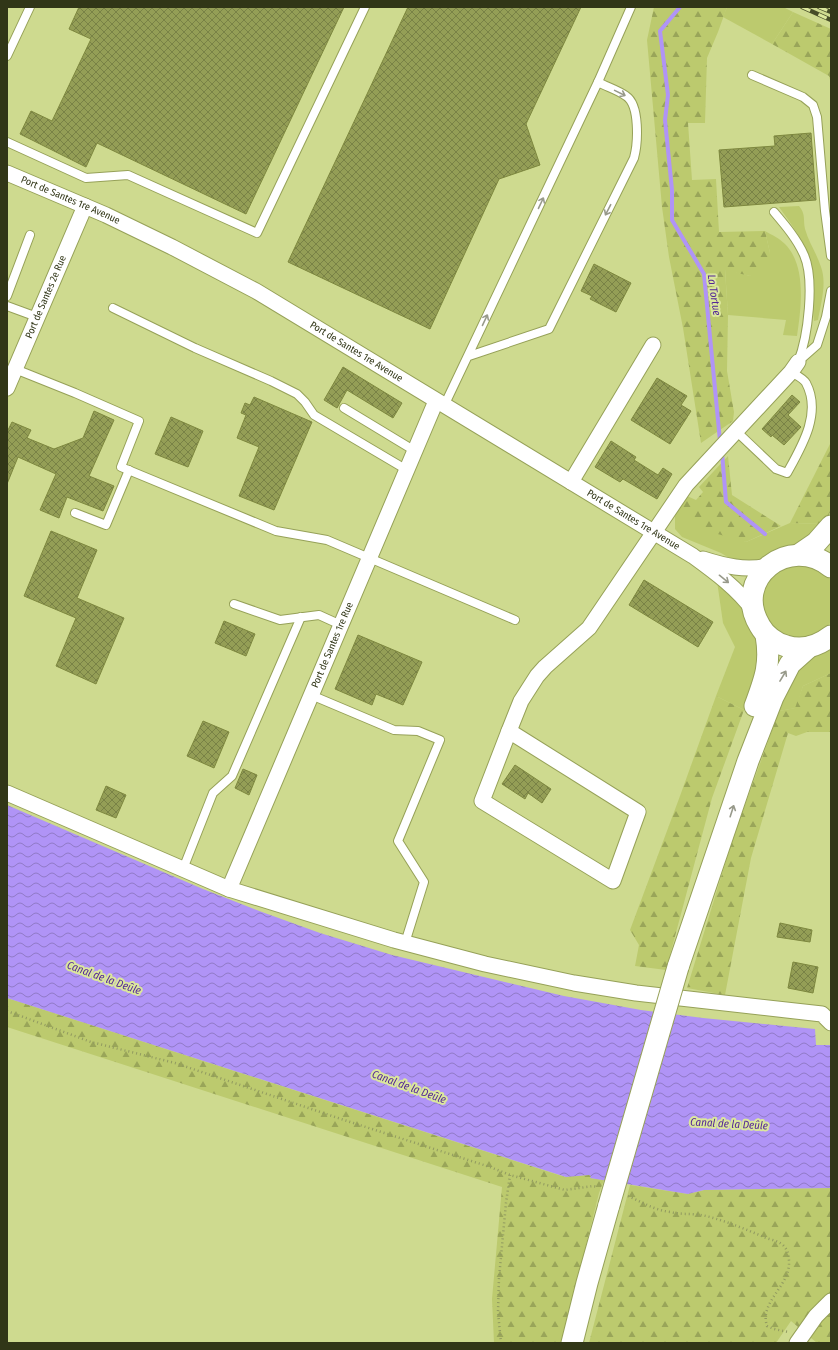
<svg xmlns="http://www.w3.org/2000/svg" width="838" height="1350" viewBox="0 0 838 1350" font-family="'Fira Sans Condensed',sans-serif">
  <defs>
    <pattern id="forest-firs" width="22" height="20" patternUnits="userSpaceOnUse"><rect width="22" height="20" fill="#bcca6e"/><path d="M5 1l3.5 6h-7zM16 11l3.5 6h-7z" fill="#99a559"/></pattern>
    <pattern id="water-waves" width="16" height="10" patternUnits="userSpaceOnUse"><rect width="16" height="10" fill="#b094f6"/><path d="M0 5q4-4 8 0t8 0" fill="none" stroke="#907ac6"/></pattern>
    <pattern id="building-cross-hatch" width="8" height="8" patternUnits="userSpaceOnUse"><rect width="8" height="8" fill="#949e56"/><path d="M0 0l8 8M0 8l8-8" fill="none" stroke="#798246"/></pattern>
  </defs>
  <rect width="100%" height="100%" fill="#ceda8f"/>
  <!-- green -->
  <g fill="#bcca6e">
    <polygon points="727,7 783,7 793,12 772,44 723,17"/>
    <path d="M 799,206 C 806,214 803,220 805,229 C 809,243 817,254 821,267 C 827,283 821,303 818,320 L 814,321 C 812,307 815,294 814,280 C 811,249 796,231 779,207 Z"/>
    <path d="M 765,231 C 772,235 779,238 785,244 C 807,266 801,309 797,336 L 783,335 L 786,320 L 728,315 L 725,269 L 750,276 L 770,253 Z"/>
    <polygon points="678,508 746,542 790,523 823,524 811,540 761,560 748,563 734,561 721,553 682,537 675,529 675,516"/>
    <polygon points="805,564 827,575 831,581 831,622 823,631 799,640 779,634 763,615 762,590 777,570"/>
    <polygon points="717,581 744,606 763,651 759,672 744,710 716,696 735,647 723,623"/>
    <polygon points="831,647 831,673 803,686 796,708 779,711 778,706 798,663"/>
  </g>
  <!-- forest -->
  <g fill="url(#forest-firs)">
    <polygon points="654,7 727,7 718,32 707,58 705,123 688,123 692,180 716,179 719,232 765,231 770,253 767,269 750,276 725,270 728,315 727,371 734,412 733,421 701,443 683,328 669,257 662,207 647,40"/>
    <polygon points="793,12 831,29 831,84 829,76 772,44"/>
    <polygon points="831,442 831,511 823,524 790,523"/>
    <polygon points="728,456 732,495 781,526 746,542 700,529 678,508 687,496 696,500 703,492 699,487"/>
    <polygon points="831,673 831,732 807,732 796,736 788,733 751,858 725,995 687,988 733,838 779,711 795,708 803,686"/>
    <polygon points="716,696 744,710 712,798 666,970 635,966 639,945 630,930 680,796"/>
    <polygon points="7,998 565,1177 589,1175 591,1176 590,1178 604,1180 599,1193 562,1343 494,1343 492,1299 502,1187 7,1027"/>
    <polygon points="630,1185 688,1194 704,1190 831,1188 831,1343 817,1343 791,1321 776,1343 589,1343"/>
  </g>
  <!-- water -->
  <polygon fill="url(#water-waves)" points="7,805 203,889 262,912 320,933 392,955 564,996 641,1010 703,1018 815,1029 816,1045 831,1045 831,1188 704,1190 688,1194 590,1178 591,1176 589,1175 566,1177 7,998"/>
  <g fill="none" stroke-linecap="round" stroke-linejoin="round">
    <!-- stream -->
    <g stroke="#b094f6" stroke-width="4">
      <polyline points="680,7 660,31 668,95 665,120 672,190 672,220 704,274 720,441"/>
      <polyline points="722,452 726,502 765,534"/>
    </g>
  </g>
  <!-- building -->
  <g fill="url(#building-cross-hatch)" stroke="#7e883f">
    <polygon points="79,7 344,7 246,214 97,143 86,167 20,134 31,111 52,121 91,39 69,29"/>
    <polygon points="408,7 581,7 526,124 540,165 499,179 430,329 288,262"/>
    <polygon points="811,133 816,200 724,207 719,150 775,146 774,136"/>
    <polygon points="594,264 631,283 616,312 590,299 592,296 581,291"/>
    <polygon points="343,367 402,403 393,418 347,390 337,408 324,400"/>
    <polygon points="657,378 687,396 681,405 691,411 670,444 631,420"/>
    <polygon points="792,395 800,402 788,415 801,427 784,445 772,435 771,437 762,429"/>
    <polygon points="254,397 312,422 274,510 239,496 259,447 237,438 246,415 241,413 245,403 250,405"/>
    <polygon points="94,411 114,420 89,476 114,486 103,511 67,497 59,518 40,510 56,474 18,457 7,484 7,432 12,422 31,430 27,438 54,449 83,438"/>
    <polygon points="171,417 203,431 188,467 155,454"/>
    <polygon points="611,441 636,457 634,460 658,475 663,468 672,474 657,499 623,479 620,482 595,467"/>
    <polygon points="51,531 97,550 77,598 124,618 96,684 56,666 76,618 24,596"/>
    <polygon points="644,580 713,622 698,647 629,605"/>
    <polygon points="224,621 255,634 246,656 215,643"/>
    <polygon points="358,635 422,662 403,705 376,694 372,705 335,689"/>
    <polygon points="203,721 229,732 214,768 187,756"/>
    <polygon points="515,765 551,789 542,803 528,793 525,799 502,784"/>
    <polygon points="243,769 257,775 249,795 235,788"/>
    <polygon points="106,786 126,795 116,818 96,810"/>
    <polygon points="780,923 812,930 810,942 777,937"/>
    <polygon points="793,962 818,967 813,993 788,988"/>
  </g>
  <g fill="none" stroke-linecap="round" stroke-linejoin="round">
    <!-- lane casing -->
    <g stroke="#96a158" stroke-width="10">
      <g id="lane">
        <polyline points="7,56 30,7"/>
        <polyline points="752,75 803,97 813,105 817,117 825,211 831,256"/>
        <polyline points="598,82 631,7"/>
        <polyline points="7,142 86,178 128,175 257,233 365,7"/>
        <path d="M 774,212 C 785,225 797,239 804,255 C 815,280 808,337 798,362"/>
        <polyline points="7,296 30,235"/>
        <polyline points="7,306 37,317"/>
        <polyline points="113,308 195,348 271,381 297,394 305,402 314,415 407,470"/>
        <polyline points="800,360 817,345 826,317 831,291"/>
        <polyline points="15,369 75,393 139,421 121,467 276,531 327,540 515,620"/>
        <path d="M 444,406 L 598,82 C 607,87 618,90 626,96 C 640,105 638,143 634,158 L 549,329 L 469,356"/>
        <polyline points="344,408 415,451"/>
        <path d="M 736,431 L 776,469 L 787,473 C 802,446 822,413 806,383 C 803,378 796,375 791,372"/>
        <polyline points="75,513 106,525 129,470"/>
        <polyline points="234,604 280,620 319,615 341,625"/>
        <polyline points="311,695 394,730 418,731 440,740 398,841 424,882 405,943"/>
        <polyline points="183,869 213,793 232,776 301,617"/>
      </g>
    </g>
    <!-- street casing -->
    <g stroke="#96a158" stroke-width="17">
      <g id="street">
        <path id="s1" d="M 7,173 L 106,215 L 172,247 L 256,291 L 693,556 C 715,572 737,588 754,611"/>
        <path id="s2" d="M 7,388 L 85,206"/>
        <polyline points="571,482 653,345"/>
        <path d="M 703,559 C 725,566 745,571 768,566"/>
        <polyline points="509,731 521,701 537,676 545,667 589,628 686,485 791,372 798,362"/>
        <polygon points="509,731 638,812 613,881 482,801"/>
        <polyline points="7,793 229,889 394,940 485,964 574,983 636,993 822,1014 831,1023"/>
        <path id="s3" d="M 229,889 L 436,401"/>
        <polyline points="797,1343 816,1316 831,1301"/>
      </g>
    </g>
    <!-- secondary casing -->
    <g stroke="#96a158" stroke-width="23">
      <g id="secondary">
        <polyline points="800,554 816,543 831,526"/>
        <path d="M 831,567 C 789,533 731,579 760,626 C 765,635 775,643 786,646 C 802,651 818,646 831,636"/>
        <path d="M 755,706 C 765,679 771,664 766,635"/>
        <polyline points="678,967 748,761 773,697 790,664 809,647"/>
        <polyline points="572,1343 587,1283 609,1205"/>
      </g>
    </g>
    <!-- path -->
    <g stroke="#919a60" stroke-width="2.5" stroke-dasharray="1 3" stroke-linecap="butt">
      <polyline points="7,1011 91,1042 175,1063 344,1120 490,1167 510,1175 565,1190 593,1186 598,1187"/>
      <path d="M 628,1196 C 642,1202 654,1210 670,1212 C 682,1215 694,1213 706,1216 C 726,1221 745,1229 764,1237 C 770,1240 777,1240 783,1245 C 788,1250 789,1256 789,1262 C 790,1286 759,1302 767,1326 L 774,1329 L 788,1332"/>
      <polyline points="501,1343 498,1312 499,1278 506,1203 510,1175"/>
    </g>
    <!-- lane -->
    <use href="#lane" stroke="#fff" stroke-width="8"/>
    <!-- street -->
    <use href="#street" stroke="#fff" stroke-width="15"/>
    <!-- secondary -->
    <use href="#secondary" stroke="#fff" stroke-width="21"/>
    <!-- rail casing -->
    <g stroke="#474d28" stroke-width="4.5">
      <g id="rail">
        <polyline points="802,7 831,20"/>
        <polyline points="819,7 831,12"/>
      </g>
    </g>
    <!-- rail -->
    <use href="#rail" stroke="#dbe79c" stroke-width="3" stroke-dasharray="9" stroke-linecap="butt"/>
    <!-- secondary-bridge casing -->
    <g stroke="#96a158" stroke-width="23" stroke-linecap="butt">
      <polyline id="secondary-bridge" points="609,1205 678,967"/>
    </g>
    <!-- secondary-bridge -->
    <use href="#secondary-bridge" stroke="#fff" stroke-width="21"/>
  </g>
  <!-- one-way arrows -->
  <defs><path id="oneway-shaft" d="M-6 0H5M1.5-3L5.5 0L1.5 3" fill="none" stroke-width="1.6" stroke-linecap="round" stroke-linejoin="round"/></defs>
  <g stroke="#989a8b">
    <use href="#oneway-shaft" transform="translate(620 93) rotate(26)"/>
    <use href="#oneway-shaft" transform="translate(541 203) rotate(-65)"/>
    <use href="#oneway-shaft" transform="translate(608 210) rotate(117)"/>
    <use href="#oneway-shaft" transform="translate(485 320) rotate(-65)"/>
    <use href="#oneway-shaft" transform="translate(724 579) rotate(39)"/>
    <use href="#oneway-shaft" transform="translate(783 676) rotate(-59)"/>
    <use href="#oneway-shaft" transform="translate(732 811) rotate(-72)"/>
  </g>
  <g text-anchor="middle" dominant-baseline="central" stroke-width="4" stroke-linejoin="round" paint-order="stroke">
    <!-- street labels -->
    <g font-size="10" fill="#313617" stroke="#dbe79c">
      <text stroke="none"><textPath href="#s1" startOffset="69">Port de Santes 1re Avenue</textPath></text>
      <text stroke="none"><textPath href="#s2" startOffset="99">Port de Santes 2e Rue</textPath></text>
      <text stroke="none"><textPath href="#s1" startOffset="393">Port de Santes 1re Avenue</textPath></text>
      <text stroke="none"><textPath href="#s1" startOffset="717">Port de Santes 1re Avenue</textPath></text>
      <text stroke="none"><textPath href="#s3" startOffset="265">Port de Santes 1re Rue</textPath></text>
    </g>
    <!-- water labels -->
    <g font-size="11" font-style="italic" fill="#532697" stroke="#dbe79c">
      <text transform="translate(714 295) rotate(82)">La Tortue</text>
      <text transform="translate(104 978) rotate(20)">Canal de la Deûle</text>
      <text transform="translate(409 1087) rotate(20)">Canal de la Deûle</text>
      <text transform="translate(729 1124) rotate(3)">Canal de la Deûle</text>
    </g>
  </g>
  <!-- border -->
  <rect width="838" height="1350" fill="none" stroke="#313617" stroke-width="16"/>
</svg>
